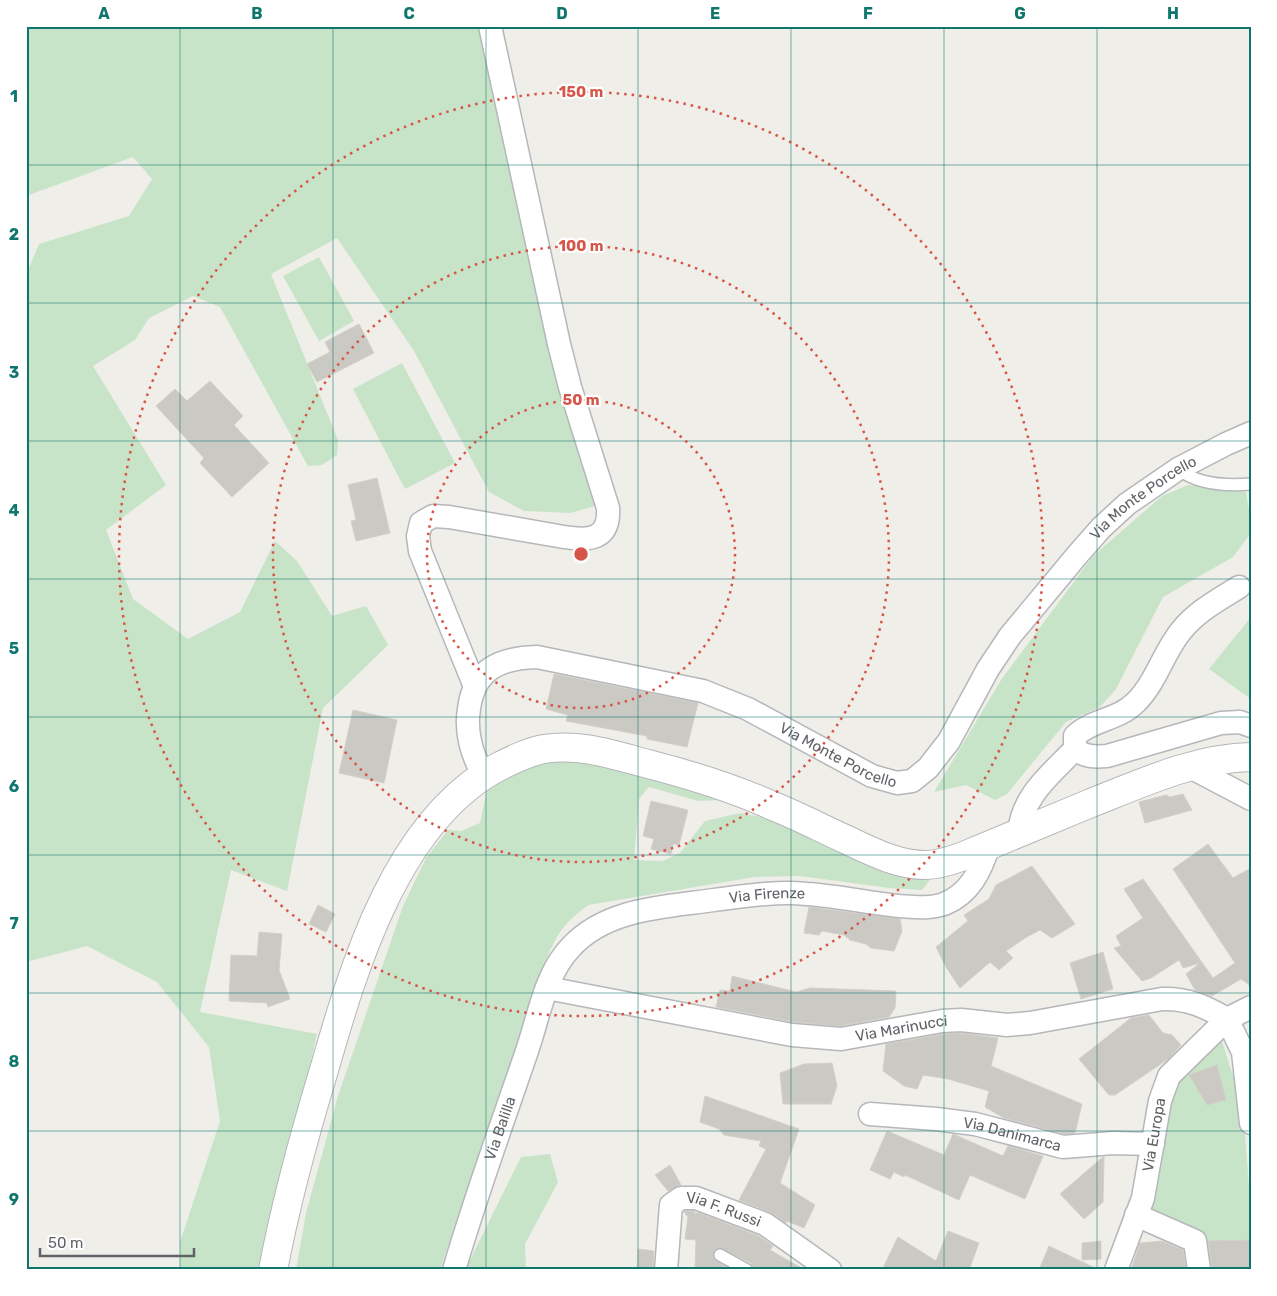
<svg xmlns="http://www.w3.org/2000/svg" width="1277" height="1296" viewBox="0 0 1277 1296" font-family="Rubik,sans-serif">
  <rect width="100%" height="100%" fill="#efeee8"/>
  <!-- green -->
  <g fill="#c8e4c8">
    <polygon points="26,26 480,26 548,349 595,506 570,513 524,511 489,492 414,351 337,238 271,274 338,440 337,455 322,465 308,466 220,307 193,296 149,318 135,340 93,366 166,485 106,530 133,599 188,639 240,612 275,541 297,561 332,616 366,606 388,645 323,708 287,891 231,870 200,1012 317,1034 264,1270 180,1270 180,1242 220,1121 209,1047 157,982 87,946 26,962 26,275 39,244 129,216 152,179 133,157 26,196"/>
    <polygon points="319,257 354,321 319,341 283,276"/>
    <polygon points="402,363 455,463 405,489 353,389"/>
    <polygon points="1188,485 1246,492 1251,522 1251,533 1233,557 1163,597 1116,689 1100,707 1066,722 1007,794 995,800 966,785 934,792 1001,680 1093,556 1162,496"/>
    <polygon points="1251,617 1251,699 1209,669"/>
    <path d="M 582,754 L 721,800 L 698,801 L 649,787 L 639,799 L 634,860 L 663,861 L 680,853 L 705,821 L 740,813 L 785,822 L 929,874 L 930,880 L 922,890 L 889,888 L 800,876 L 755,877 L 588,905 C 565,923 560,929 548,955 L 440,1270 L 296,1270 L 306,1213 L 338,1096 L 403,906 L 426,858 L 448,830 L 461,831 L 480,823 L 488,785 L 512,766 Z"/>
    <polygon points="1220,1035 1232,1073 1241,1082 1251,1212 1251,1240 1202,1242 1143,1213 1166,1096"/>
    <polygon points="550,1154 558,1182 525,1244 526,1270 465,1270 521,1157"/>
  </g>
  <!-- building -->
  <g fill="#cbc9c4" stroke="#d4d0c7">
    <polygon points="359,324 374,353 317,382 307,364 330,352 325,342"/>
    <polygon points="210,381 243,416 234,425 269,463 232,497 200,463 204,458 156,406 175,389 187,401"/>
    <polygon points="377,478 390,533 356,541 351,521 356,520 348,485"/>
    <polygon points="554,674 698,703 687,747 647,739 647,736 566,721 568,715 546,709"/>
    <polygon points="353,710 397,720 384,783 339,773"/>
    <polygon points="1183,794 1192,810 1145,823 1139,802 1166,795 1170,797"/>
    <polygon points="651,801 688,810 679,845 673,844 671,854 651,849 654,839 643,836"/>
    <polygon points="1208,844 1233,878 1251,868 1251,988 1247,983 1241,979 1212,996 1195,990 1186,974 1200,963 1183,968 1179,960 1151,978 1142,981 1114,948 1121,946 1116,936 1143,918 1124,889 1143,879 1213,978 1235,963 1173,869"/>
    <polygon points="1032,866 1075,924 1052,938 1040,930 1025,938 1006,951 1013,958 999,970 990,962 960,988 946,967 936,947 968,921 964,915 989,899 996,885"/>
    <polygon points="318,905 335,914 326,932 309,924"/>
    <polygon points="809,907 900,919 902,931 894,951 871,948 866,944 850,940 844,935 822,931 819,935 804,933"/>
    <polygon points="259,932 282,934 279,970 290,999 268,1007 267,1003 229,1001 231,955 257,956"/>
    <polygon points="1103,952 1113,989 1081,999 1070,963"/>
    <polygon points="732,976 796,992 810,988 896,991 895,1008 889,1017 840,1026 794,1022 716,1007 720,990 730,991"/>
    <polygon points="1149,1015 1163,1033 1172,1035 1181,1045 1168,1059 1115,1095 1109,1095 1079,1059 1131,1018"/>
    <polygon points="961,1033 998,1038 991,1066 1082,1104 1075,1133 1064,1134 1004,1118 985,1107 989,1091 948,1079 923,1075 917,1089 904,1086 883,1071 886,1044 944,1034"/>
    <polygon points="832,1063 837,1086 831,1104 783,1104 780,1073 804,1064"/>
    <polygon points="1217,1065 1226,1100 1207,1105 1189,1075"/>
    <polygon points="705,1096 799,1129 780,1183 815,1205 804,1228 787,1221 786,1223 770,1212 739,1200 766,1149 759,1146 761,1141 724,1135 719,1129 700,1122"/>
    <polygon points="887,1131 944,1155 953,1134 1003,1156 1008,1146 1043,1156 1025,1199 970,1175 959,1200 905,1175 904,1177 894,1172 890,1179 870,1170"/>
    <polygon points="1103,1157 1104,1157 1103,1202 1084,1219 1060,1194"/>
    <polygon points="670,1165 681,1185 668,1191 655,1175"/>
    <polygon points="685,1211 694,1211 695,1212 693,1213 699,1213 759,1236 773,1246 770,1250 805,1270 754,1270 751,1263 720,1248 714,1251 713,1258 731,1270 695,1270 696,1240 685,1239 688,1217 684,1212"/>
    <polygon points="948,1231 979,1243 969,1270 882,1270 898,1237 936,1261"/>
    <polygon points="1251,1240 1251,1270 1212,1270 1208,1241"/>
    <polygon points="1101,1241 1101,1259 1082,1260 1082,1243"/>
    <polygon points="1162,1241 1183,1250 1186,1270 1131,1270 1140,1243"/>
    <polygon points="1049,1246 1099,1270 1039,1270"/>
    <polygon points="638,1249 654,1251 653,1270 637,1270"/>
  </g>
  <g fill="none" stroke-linecap="round" stroke-linejoin="round">
    <!-- lane casing -->
    <g stroke="#b5b7bb" stroke-width="14">
      <g id="lane">
        <path d="M 1178,469 C 1197,484 1227,486 1251,484"/>
        <polyline points="720,1255 747,1270"/>
      </g>
    </g>
    <!-- street casing -->
    <g stroke="#b5b7bb" stroke-width="25">
      <g id="street">
        <path d="M 1239,587 C 1218,600 1196,612 1181,631 C 1163,653 1156,683 1135,703 C 1118,720 1091,720 1075,736 L 1075,749 C 1085,757 1094,757 1107,756 L 1221,723 L 1240,722 L 1251,726"/>
        <path d="M 474,684 L 420,551 L 418,536 L 421,523 L 433,516 L 449,517 L 564,537 C 589,541 610,540 608,508 L 570,387 L 559,344 L 490,26"/>
        <polyline points="1190,767 1251,799"/>
        <path id="s1" d="M 483,775 C 472,754 465,733 469,709 C 474,669 500,658 537,657 L 703,691 L 748,709 L 872,776 L 897,783 L 912,781 L 928,768 L 949,741 L 988,669 L 1010,636 L 1079,553 L 1101,528 L 1127,504 L 1178,469 L 1226,444 L 1251,433"/>
        <path d="M 1019,833 C 1022,796 1051,774 1075,749"/>
        <path id="s2" d="M 547,988 L 792,1035 L 841,1039 L 942,1021 L 961,1020 L 1007,1025 L 1030,1023 L 1162,999 C 1188,998 1206,1007 1227,1019"/>
        <polyline points="1227,1019 1243,1052 1251,1123"/>
        <path id="s3" d="M 870,1114 L 936,1119 L 975,1124 L 1063,1147 L 1113,1143 L 1153,1144"/>
        <polyline points="1136,1215 1195,1241 1199,1270"/>
        <path id="s4" d="M 454,1270 C 476,1195 502,1124 527,1051 C 539,1016 545,974 571,947 C 607,908 665,907 714,900 C 745,896 776,891 807,894 C 838,896 868,903 899,906 C 914,907 930,909 944,904 C 970,894 981,870 989,845"/>
        <path id="s5" d="M 666,1270 L 671,1205 L 681,1198 L 696,1198 L 765,1224 L 830,1270"/>
        <path id="s6" d="M 1116,1270 L 1143,1198 L 1160,1101 L 1169,1076 L 1227,1019 L 1251,1007"/>
      </g>
    </g>
    <!-- secondary casing -->
    <g stroke="#b4b6ba" stroke-width="30">
      <path id="secondary" d="M 273,1270 C 286,1202 304,1136 324,1070 C 354,966 397,819 500,766 C 514,759 528,752 544,749 C 579,743 614,755 648,764 C 691,775 733,788 773,806 C 798,816 821,828 845,839 C 871,851 897,865 925,865 C 938,865 950,861 961,857 C 1005,839 1048,821 1091,803 C 1142,783 1195,758 1251,757"/>
    </g>
    <!-- lane -->
    <use href="#lane" stroke="#fff" stroke-width="11"/>
    <!-- street -->
    <use href="#street" stroke="#fff" stroke-width="22"/>
    <!-- secondary -->
    <use href="#secondary" stroke="#fff" stroke-width="28"/>
  </g>
  <!-- grid -->
  <path fill="none" stroke="#0f766e" stroke-width="1" stroke-opacity="0.55" d="M 180,26 L 180,1270M 333,26 L 333,1270M 486,26 L 486,1270M 638,26 L 638,1270M 791,26 L 791,1270M 944,26 L 944,1270M 1097,26 L 1097,1270M 26,165 L 1251,165M 26,303 L 1251,303M 26,441 L 1251,441M 26,579 L 1251,579M 26,717 L 1251,717M 26,855 L 1251,855M 26,993 L 1251,993M 26,1131 L 1251,1131"/>
  <!-- distance rings -->
  <g fill="none" stroke="#d65548" stroke-width="2.5" stroke-dasharray="2.5 5">
    <circle cx="581" cy="554" r="154"/>
    <circle cx="581" cy="554" r="308"/>
    <circle cx="581" cy="554" r="462"/>
  </g>
  <g text-anchor="middle" dominant-baseline="central" stroke-width="4.5" stroke-linejoin="round" paint-order="stroke">
    <!-- street labels -->
    <g font-size="15" fill="#5f6266" stroke="#fff">
      <text stroke="none"><textPath href="#s1" startOffset="934">Via Monte Porcello</textPath></text>
      <text stroke="none"><textPath href="#s1" startOffset="484">Via Monte Porcello</textPath></text>
      <text stroke="none"><textPath href="#s4" startOffset="552">Via Firenze</textPath></text>
      <text stroke="none"><textPath href="#s2" startOffset="360">Via Marinucci</textPath></text>
      <text stroke="none"><textPath href="#s4" startOffset="149">Via Balilla</textPath></text>
      <text stroke="none"><textPath href="#s3" startOffset="144">Via Danimarca</textPath></text>
      <text stroke="none"><textPath href="#s6" startOffset="141">Via Europa</textPath></text>
      <text stroke="none"><textPath href="#s5" startOffset="122">Via F. Russi</textPath></text>
    </g>
  </g>
  <circle cx="581" cy="554" r="8" fill="#d65548" stroke="#fff" stroke-width="2.5"/>
  <g font-size="15" text-anchor="middle" font-weight="bold" fill="#d65548" stroke="#fff" stroke-width="4.5" stroke-linejoin="round" paint-order="stroke">
    <text x="581" y="97">150 m</text>
    <text x="581" y="251">100 m</text>
    <text x="581" y="405">50 m</text>
  </g>
  <!-- border -->
  <rect width="1277" height="1296" fill="none" stroke="#ffffff" stroke-width="55"/>
  <!-- scale -->
  <path d="M40 1248v8h154v-8" fill="none" stroke="#5f6266" stroke-width="2.5"/>
  <text x="48" y="1248" font-size="15" fill="#5f6266" stroke="#ffffff" stroke-width="4" paint-order="stroke">50 m</text>
  <rect x="28" y="28" width="1222" height="1240" fill="none" stroke="#0f766e" stroke-width="2"/>
  <g font-size="16" text-anchor="middle" font-weight="bold" fill="#0f766e">
    <text x="104" y="19">A</text>
    <text x="257" y="19">B</text>
    <text x="409" y="19">C</text>
    <text x="562" y="19">D</text>
    <text x="715" y="19">E</text>
    <text x="868" y="19">F</text>
    <text x="1020" y="19">G</text>
    <text x="1173" y="19">H</text>
    <text x="14" y="102">1</text>
    <text x="14" y="240">2</text>
    <text x="14" y="378">3</text>
    <text x="14" y="516">4</text>
    <text x="14" y="654">5</text>
    <text x="14" y="792">6</text>
    <text x="14" y="929">7</text>
    <text x="14" y="1067">8</text>
    <text x="14" y="1205">9</text>
  </g>
</svg>
